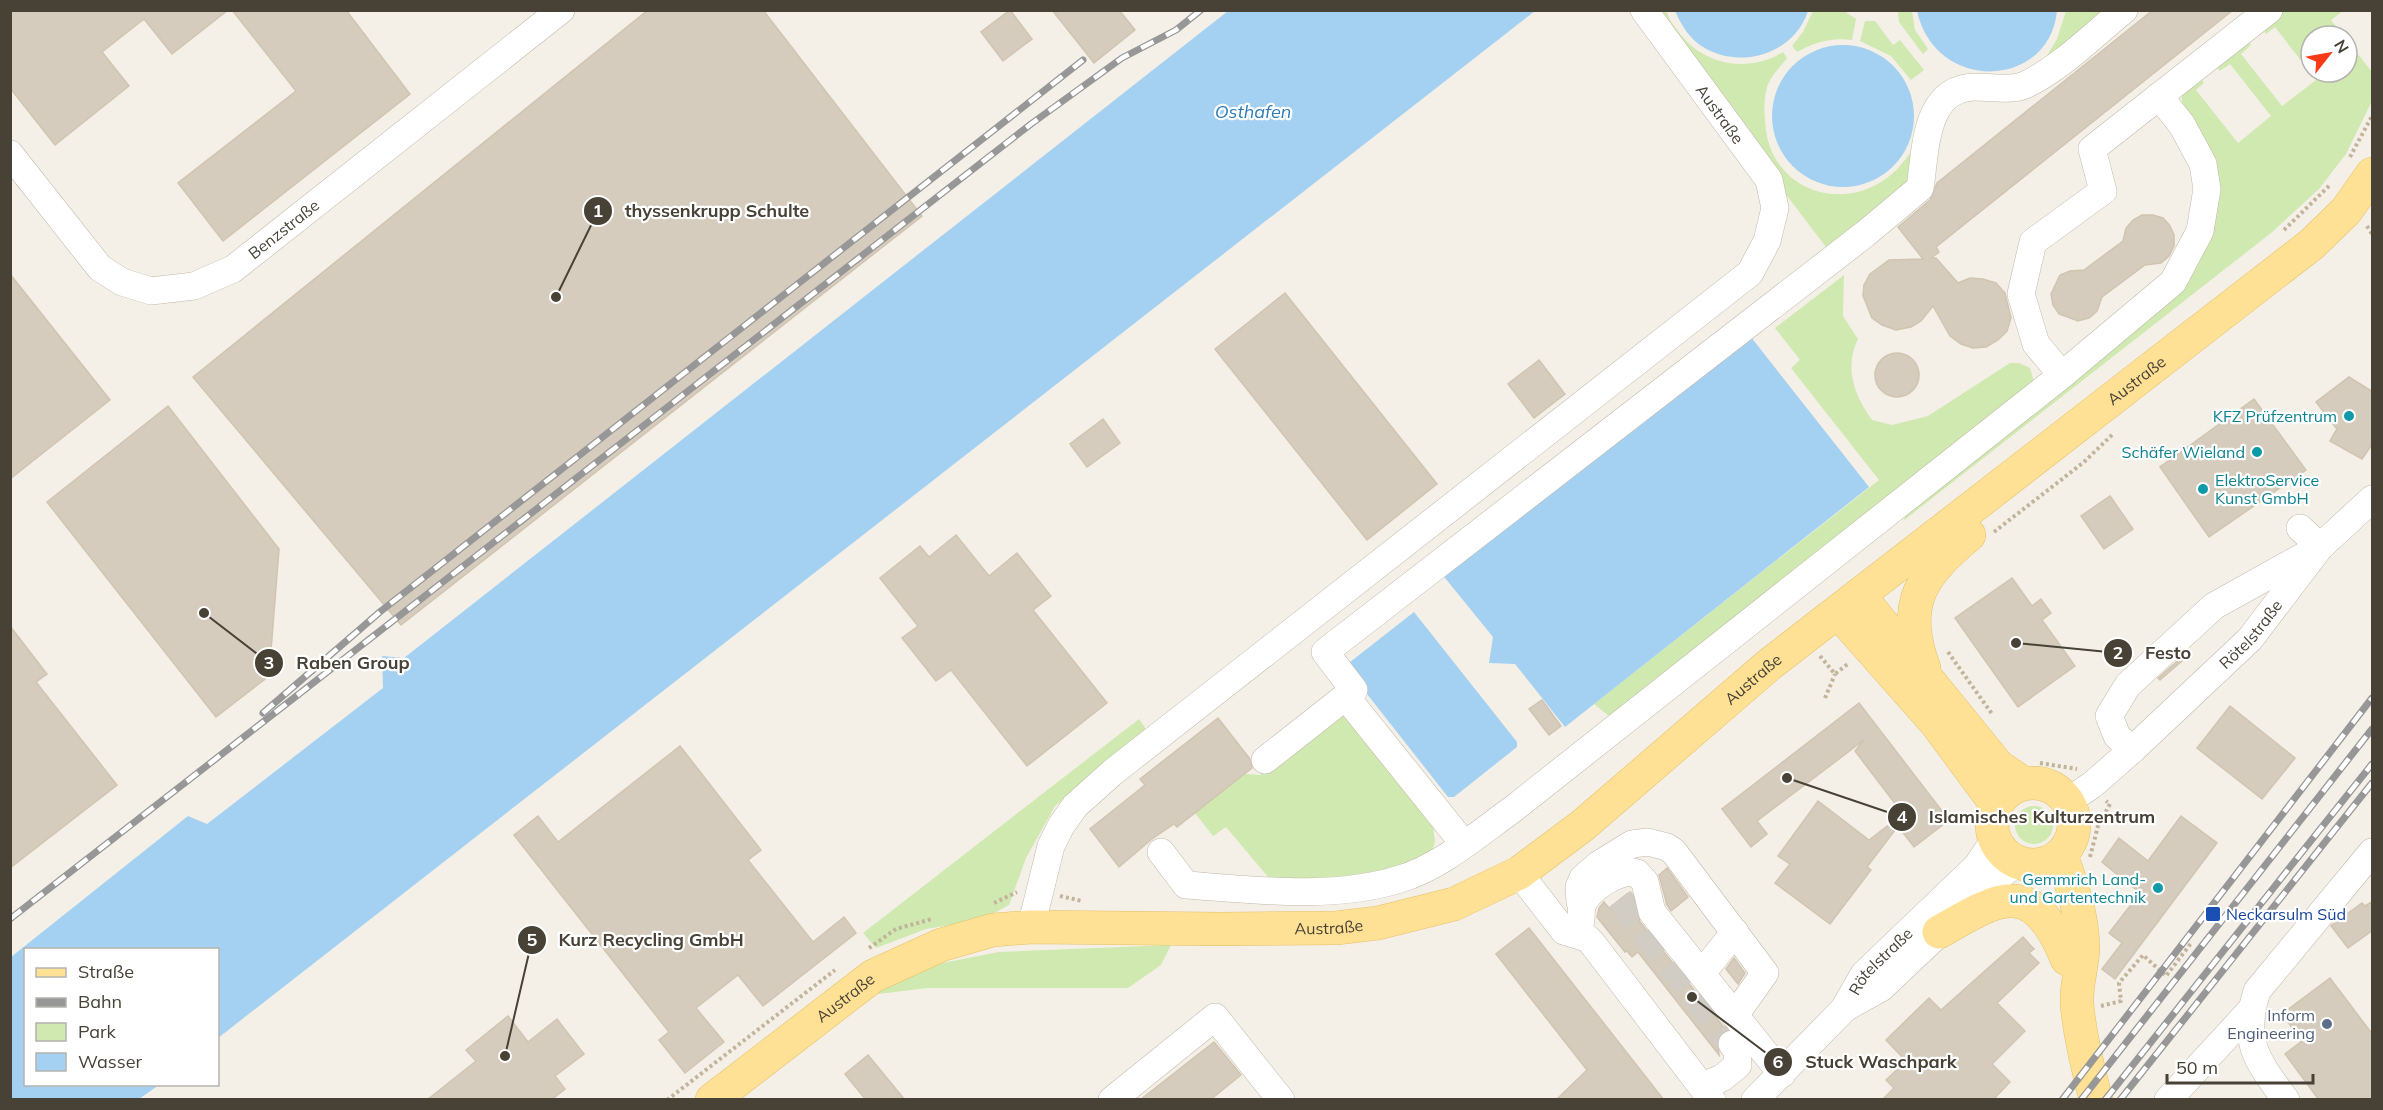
<svg xmlns="http://www.w3.org/2000/svg" width="2383" height="1110" viewBox="0 0 2383 1110" font-family="Mulish,sans-serif">
  <rect width="100%" height="100%" fill="#f4f0e8"/>
  <!-- green -->
  <g fill="#cfe9b0">
    <path d="M 1655,11 L 1667,11 C 1668,19 1673,24 1678,31 C 1702,65 1748,74 1783,52 L 1787,58 C 1781,66 1772,75 1768,84 C 1764,95 1764,109 1765,120 C 1768,201 1866,221 1909,154 L 1917,159 L 1903,193 L 1829,251 L 1775,180 Z"/>
    <path d="M 1813,11 L 1844,11 L 1856,19 L 1852,40 C 1832,37 1814,42 1797,52 L 1792,46 L 1803,32 Z"/>
    <polygon points="1898,11 1912,11 1915,30 1928,49 1923,54 1899,22"/>
    <polygon points="2066,11 2105,11 2046,57 2057,39"/>
    <polygon points="2281,11 2343,11 2331,20 2344,36 2311,36 2311,72 2347,72 2347,40 2372,72 2372,101 2346,154 2319,189 2271,233 1903,521 1914,500 2088,364 2210,222 2182,105 2182,89 2199,76 2204,83 2196,90 2238,143 2271,116 2230,64 2220,71 2214,64 2245,38 2251,45 2241,54 2282,106 2316,80 2275,27 2266,34 2261,26"/>
    <polygon points="1865,21 1875,21 1893,45 1900,40 1924,70 1911,80 1891,56 1860,41"/>
    <path d="M 1844,275 L 1843,316 L 1858,339 C 1844,368 1854,395 1872,420 L 1892,425 L 1928,416 L 2010,363 L 2019,363 L 2030,368 L 2034,382 L 1614,720 L 1594,704 L 1879,480 L 1791,368 L 1800,360 L 1775,328 Z"/>
    <polygon points="1344,706 1433,825 1435,842 1430,856 1399,871 1273,883 1226,827 1213,836 1195,813 1245,774 1260,775"/>
    <polygon points="1139,719 1148,732 1055,806 1026,858 1009,905 981,920 926,929 876,948 863,933"/>
    <circle cx="2034" cy="825" r="19"/>
    <polygon points="1171,945 1161,965 1128,988 928,988 870,995 937,964 999,952"/>
  </g>
  <!-- water -->
  <g fill="#a4d1f1">
    <polygon points="1228,11 1535,11 218,1038 218,950 26,950 26,1084 159,1085 139,1099 11,1099 11,957 188,816 207,824 383,688 382,656 404,658"/>
    <path d="M 1675,11 L 1808,11 C 1793,57 1733,72 1696,42 C 1686,33 1680,22 1675,11 Z"/>
    <path d="M 1917,11 L 1917,10 L 2057,11 C 2049,90 1935,93 1917,11 Z"/>
    <circle cx="1843" cy="116" r="71"/>
    <polygon points="1747,332 1869,487 1565,727 1515,664 1489,663 1493,637 1441,573"/>
    <polygon points="1414,612 1517,742 1517,747 1454,797 1448,797 1345,666"/>
  </g>
  <!-- building -->
  <g fill="#d6ccbd" stroke="#d1c4b0" stroke-width="1.5">
    <polygon points="10,10 228,10 172,54 144,19 102,52 129,86 55,145 10,88"/>
    <polygon points="232,10 346,10 410,94 223,241 178,183 296,91"/>
    <polygon points="648,10 763,10 922,216 401,625 193,377"/>
    <polygon points="1010,10 1032,39 1003,61 981,32"/>
    <polygon points="1052,10 1119,10 1135,30 1094,63"/>
    <polygon points="2153,10 2233,10 1936,247 1939,252 1931,258 1936,258 1958,283 1970,278 1983,279 1996,283 2005,293 2011,318 2007,331 1998,340 1986,347 1973,348 1961,344 1950,336 1933,306 1921,321 1911,327 1896,330 1882,325 1872,318 1863,296 1864,285 1870,274 1889,260 1923,259 1898,227 1930,200 1937,183"/>
    <polygon points="2142,215 2153,215 2163,218 2170,226 2174,235 2174,246 2169,256 2161,263 2145,265 2102,297 2097,311 2089,318 2078,321 2059,314 2053,305 2051,294 2060,275 2070,271 2084,270 2123,241 2126,228 2133,220"/>
    <polygon points="10,274 110,400 10,479"/>
    <polygon points="1285,293 1437,484 1367,540 1215,349"/>
    <circle cx="1897" cy="375" r="22"/>
    <polygon points="1539,360 1565,394 1534,418 1508,384"/>
    <polygon points="2349,377 2373,392 2373,443 2362,459 2330,441 2337,429 2316,402"/>
    <polygon points="2254,399 2306,470 2209,537 2160,467"/>
    <polygon points="168,406 279,549 269,676 216,717 47,502"/>
    <polygon points="1103,419 1120,443 1087,467 1070,444"/>
    <polygon points="2110,496 2133,529 2104,549 2081,516"/>
    <polygon points="956,535 989,576 1017,553 1051,596 1033,610 1107,703 1027,766 951,670 936,681 902,638 918,626 880,578 920,546 929,557"/>
    <polygon points="2012,578 2032,606 2041,599 2051,613 2042,620 2075,666 2018,707 1955,618"/>
    <polygon points="10,626 47,674 36,682 117,785 10,868"/>
    <polygon points="2188,652 2190,654 2160,680 2158,678"/>
    <polygon points="1542,700 1561,726 1549,735 1529,709"/>
    <polygon points="1859,703 1949,820 1914,847 1898,826 1867,867 1871,870 1830,924 1775,883 1790,864 1778,856 1818,801 1869,840 1903,814 1855,751 1864,740 1757,821 1767,834 1751,847 1722,809"/>
    <polygon points="2230,706 2295,758 2262,799 2197,748"/>
    <polygon points="1218,718 1250,759 1252,768 1177,827 1174,824 1152,839 1119,867 1090,829 1145,785 1140,779"/>
    <polygon points="680,746 761,850 748,860 813,942 844,917 856,933 763,1006 738,975 696,1008 724,1042 685,1073 659,1040 669,1032 514,835 538,816 558,842"/>
    <polygon points="2181,816 2217,843 2115,979 2102,969 2122,943 2109,933 2140,893 2102,862 2119,838 2148,861"/>
    <polygon points="1667,868 1688,897 1671,911 1667,905 1659,875"/>
    <polygon points="1628,893 1633,899 1640,922 1726,1030 1717,1038 1719,1055 1638,952 1632,957 1627,951 1625,952 1597,917 1599,908 1604,902 1609,908"/>
    <polygon points="2373,901 2373,930 2348,948 2331,926 2362,903 2365,906"/>
    <polygon points="1529,928 1664,1100 1556,1100 1587,1070 1496,954"/>
    <polygon points="2023,937 2034,949 2029,953 2039,963 1997,1003 2025,1031 1992,1064 2010,1082 1993,1100 1882,1100 1894,1088 1886,1080 1906,1061 1886,1040 1929,998 1941,1010"/>
    <polygon points="1734,958 1745,973 1738,984 1726,969"/>
    <polygon points="2330,978 2373,1035 2373,1100 2319,1100 2285,1054 2302,1041 2282,1014"/>
    <polygon points="508,1016 528,1042 557,1019 584,1054 555,1076 565,1089 551,1100 427,1100 476,1061 466,1050"/>
    <polygon points="1214,1042 1241,1075 1210,1100 1140,1100"/>
    <polygon points="868,1055 905,1100 866,1100 845,1074"/>
  </g>
  <g fill="none" stroke-linecap="round" stroke-linejoin="round">
    <!-- minor-tunnel -->
    <polyline stroke="#d1cdc4" stroke-width="27" stroke-dasharray="27 14" stroke-linecap="butt" points="1620,899 1732,1044"/>
    <!-- minor casing -->
    <g stroke="#c0b8aa" stroke-width="28">
      <g id="minor">
        <path id="s1" d="M 10,154 L 100,268 L 122,282 L 151,291 L 194,286 L 233,269 L 561,10"/>
        <polyline points="2062,375 2036,344 2021,294 2033,242 2103,191 2092,149 2269,10"/>
        <polyline points="1346,697 1464,844"/>
        <polyline points="2132,750 2117,736 2109,716 2128,685 2214,606 2320,547 2372,499"/>
        <path d="M 1265,760 L 1354,690 L 1325,652 L 1865,234 L 1920,188 C 1926,150 1924,88 1975,87 C 1989,87 2012,91 2025,85 C 2061,68 2093,35 2124,10"/>
        <path id="s2" d="M 2068,801 L 2092,785 L 2132,750 L 2250,639 L 2320,547 L 2300,528"/>
        <path d="M 1161,852 L 1186,885 C 1256,890 1333,900 1400,879 C 1442,866 1478,834 1513,809 L 2062,375 L 2173,282 L 2200,231 L 2207,189 L 2203,164 L 2182,125 L 2159,96"/>
        <polyline points="1519,873 1564,931 1587,938 1592,943 1712,1100"/>
        <polyline points="1580,902 1579,887 1583,878 1598,865 1632,844 1648,842 1667,847 1674,852 1765,973 1735,1015"/>
        <polyline points="1031,927 1051,846 1061,826 1075,806 1113,772 1750,273 1767,241 1775,208 1769,180 1644,10"/>
        <path d="M 1564,931 L 1579,926 C 1583,918 1580,914 1582,907 C 1586,890 1620,868 1637,873 L 1645,882 L 1652,912 L 1782,1074"/>
        <polyline points="1702,973 1735,932"/>
        <polyline points="1845,1008 1881,988 1995,880 2017,862"/>
        <polyline points="1703,1086 1722,1078 1738,1065 1737,1051 1732,1044"/>
        <polyline points="1112,1100 1215,1017 1281,1100"/>
        <path id="s3" d="M 1755,1100 L 1844,1009 L 1864,974 L 1977,866 L 1995,839"/>
        <polyline points="2168,1100 2250,1011"/>
        <path d="M 2286,1100 C 2257,1061 2241,1041 2257,991 L 2372,852"/>
      </g>
    </g>
    <!-- major casing -->
    <g stroke="#e5bf65" stroke-width="34">
      <g id="major">
        <polyline points="1859,595 1998,766 2023,783"/>
        <polyline points="1838,612 1936,723 1996,804"/>
        <path d="M 1924,668 C 1900,604 1921,575 1969,535"/>
        <circle cx="2033" cy="824" r="41"/>
        <path d="M 2061,855 C 2072,885 2083,917 2083,949 C 2082,969 2076,983 2077,1004 C 2080,1037 2088,1068 2096,1100"/>
        <path d="M 1939,932 C 2001,896 2033,876 2067,959"/>
        <path id="s4" d="M 712,1100 L 873,976 L 941,945 L 993,930 L 1031,927 L 1220,929 L 1336,928 L 1378,923 L 1454,904 L 1519,873 L 1582,826 L 1770,664 L 2312,244 L 2346,211 L 2372,174"/>
      </g>
    </g>
    <!-- path -->
    <g stroke="#c2b49b" stroke-width="4" stroke-dasharray="3 3" stroke-linecap="butt">
      <polyline points="2350,157 2372,116"/>
      <polyline points="2367,226 2372,234"/>
      <polyline points="2284,230 2330,185"/>
      <polyline points="1994,532 2084,462 2113,434"/>
      <polyline points="1948,652 1992,714"/>
      <polyline points="1820,656 1835,674 1849,663"/>
      <polyline points="1825,698 1835,674"/>
      <polyline points="2040,763 2077,769"/>
      <polyline points="2090,857 2098,826 2110,804 2106,801"/>
      <polyline points="1060,896 1082,901"/>
      <polyline points="994,903 1017,892"/>
      <polyline points="869,948 896,929 932,919"/>
      <polyline points="2101,1006 2121,1001 2119,983 2143,955 2166,976 2192,942"/>
      <polyline points="667,1100 835,970"/>
    </g>
    <!-- minor -->
    <use href="#minor" stroke="#fff" stroke-width="27"/>
    <!-- major -->
    <use href="#major" stroke="#ffe196" stroke-width="33"/>
    <!-- rail casing -->
    <g stroke="#979797" stroke-width="7">
      <g id="rail">
        <polyline points="263,713 381,611 1083,60"/>
        <polyline points="10,919 1031,124 1122,58 1176,30 1201,10"/>
        <polyline points="2062,1100 2372,698"/>
        <polyline points="2081,1100 2372,729"/>
        <polyline points="2105,1100 2372,764"/>
        <polyline points="2120,1100 2372,783"/>
      </g>
    </g>
    <!-- rail -->
    <use href="#rail" stroke="#fff" stroke-width="4.5" stroke-dasharray="14" stroke-linecap="butt"/>
  </g>
  <!-- markers -->
  <g fill="#0f9aa8" stroke="#fff" stroke-width="2">
    <circle cx="2349" cy="416" r="6"/>
    <circle cx="2257" cy="452" r="6"/>
    <circle cx="2203" cy="489" r="6"/>
    <circle cx="2158" cy="888" r="6"/>
  </g>
  <rect fill="#1a4fb4" stroke="#fff" stroke-width="2" x="2205" y="906" width="16" height="16" rx="3"/>
  <circle fill="#5c6f8a" stroke="#fff" stroke-width="2" cx="2327" cy="1024" r="6"/>
  <g text-anchor="middle" dominant-baseline="central" stroke-width="4.5" stroke-linejoin="round" paint-order="stroke">
    <!-- street labels -->
    <g font-size="16" fill="#474136" stroke="#fff">
      <text transform="translate(1720 114) rotate(54)">Austraße</text>
      <text stroke="none"><textPath href="#s1" startOffset="352">Benzstraße</textPath></text>
      <text stroke="none"><textPath href="#s4" startOffset="1658">Austraße</textPath></text>
      <text stroke="none"><textPath href="#s2" startOffset="248">Rötelstraße</textPath></text>
      <text stroke="none"><textPath href="#s4" startOffset="1172">Austraße</textPath></text>
      <text stroke="none"><textPath href="#s4" startOffset="668">Austraße</textPath></text>
      <text stroke="none"><textPath href="#s3" startOffset="188">Rötelstraße</textPath></text>
      <text stroke="none"><textPath href="#s4" startOffset="168">Austraße</textPath></text>
    </g>
    <!-- culture labels -->
    <g font-size="16" fill="#0d838f" stroke="#fff" text-anchor="end">
      <text x="2337" y="416">KFZ Prüfzentrum</text>
      <text x="2245" y="452">Schäfer Wieland</text>
      <text x="2215" y="480" text-anchor="start">ElektroService<tspan x="2215" dy="18">Kunst GmbH</tspan></text>
      <text x="2146" y="879">Gemmrich Land-<tspan x="2146" dy="18">und Gartentechnik</tspan></text>
    </g>
    <!-- transit labels -->
    <g font-size="16" fill="#164399" stroke="#fff" text-anchor="start">
      <text x="2226" y="914">Neckarsulm Süd</text>
    </g>
    <!-- service labels -->
    <g font-size="16" fill="#4e5e75" stroke="#fff" text-anchor="end">
      <text x="2315" y="1015">Inform<tspan x="2315" dy="18">Engineering</tspan></text>
    </g>
    <!-- water labels -->
    <g font-size="18" font-style="italic" fill="#2e7cb5" stroke="#fff">
      <text x="1253" y="111">Osthafen</text>
    </g>
  </g>
  <!-- callouts -->
  <path fill="none" stroke="#474136" stroke-width="2" d="M556 297L598 211M2016 643L2118 653M204 613L269 663M1787 778L1902 817M505 1056L532 940M1692 997L1778 1062"/>
  <g fill="#474136" stroke="#fff" stroke-width="2">
    <circle cx="556" cy="297" r="6"/>
    <circle cx="2016" cy="643" r="6"/>
    <circle cx="204" cy="613" r="6"/>
    <circle cx="1787" cy="778" r="6"/>
    <circle cx="505" cy="1056" r="6"/>
    <circle cx="1692" cy="997" r="6"/>
    <circle cx="598" cy="211" r="15"/>
    <circle cx="2118" cy="653" r="15"/>
    <circle cx="269" cy="663" r="15"/>
    <circle cx="1902" cy="817" r="15"/>
    <circle cx="532" cy="940" r="15"/>
    <circle cx="1778" cy="1062" r="15"/>
  </g>
  <g font-size="18" text-anchor="middle" font-weight="bold" fill="#fff">
    <text x="598" y="217">1</text>
    <text x="2118" y="659">2</text>
    <text x="269" y="669">3</text>
    <text x="1902" y="823">4</text>
    <text x="532" y="946">5</text>
    <text x="1778" y="1068">6</text>
  </g>
  <g font-size="18" text-anchor="middle" font-weight="bold" fill="#474136" stroke="#fff" stroke-width="4.5" stroke-linejoin="round" paint-order="stroke">
    <text x="717" y="217">thyssenkrupp Schulte</text>
    <text x="2168" y="659">Festo</text>
    <text x="353" y="669">Raben Group</text>
    <text x="2042" y="823">Islamisches Kulturzentrum</text>
    <text x="651" y="946">Kurz Recycling GmbH</text>
    <text x="1881" y="1068">Stuck Waschpark</text>
  </g>
  <!-- border -->
  <rect width="2383" height="1110" fill="none" stroke="#474136" stroke-width="24"/>
  <!-- legend -->
  <rect x="24" y="948" width="195" height="138" fill="#ffffff" stroke="#b5b3af" stroke-width="1.5"/>
  <rect x="36" y="968" width="30" height="9" fill="#ffe196" stroke="#b5b3af" stroke-width="1.5"/>
  <text x="78" y="978" font-size="18" fill="#474136">Straße</text>
  <rect x="36" y="998" width="30" height="9" fill="#979797" stroke="#b5b3af" stroke-width="1.5"/>
  <text x="78" y="1008" font-size="18" fill="#474136">Bahn</text>
  <rect x="36" y="1023" width="30" height="18" fill="#cfe9b0" stroke="#b5b3af" stroke-width="1.5"/>
  <text x="78" y="1038" font-size="18" fill="#474136">Park</text>
  <rect x="36" y="1053" width="30" height="18" fill="#a4d1f1" stroke="#b5b3af" stroke-width="1.5"/>
  <text x="78" y="1068" font-size="18" fill="#474136">Wasser</text>
  <!-- north arrow -->
  <g transform="translate(2329 54) rotate(59)"><circle r="28" fill="#ffffff" stroke="#b5b3af" stroke-width="1.5"/>
  <path d="M0-4.5L10 22L0 15L-10 22Z" fill="#fc3917"/>
  <text y="-9" font-size="16" font-weight="bold" text-anchor="middle" fill="#474136">N</text>
  </g>
  <!-- scale -->
  <path d="M2167 1074v9h146v-9" fill="none" stroke="#474136" stroke-width="3"/>
  <text x="2176" y="1074" font-size="18" fill="#474136" stroke="#ffffff" stroke-width="4.5" paint-order="stroke">50 m</text>
</svg>
